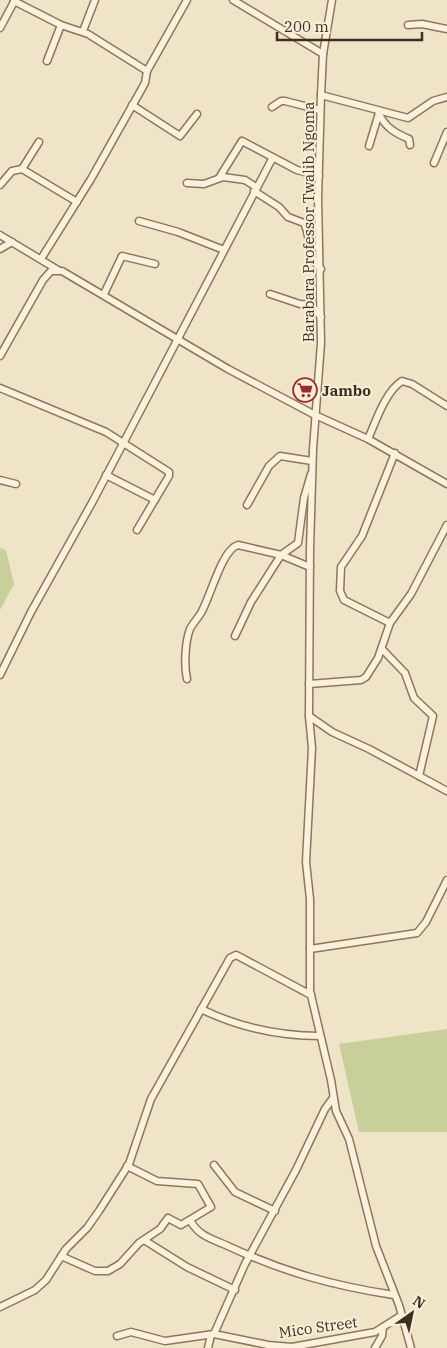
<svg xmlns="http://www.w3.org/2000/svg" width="447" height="1348" viewBox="0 0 447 1348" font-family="'IBM Plex Serif',serif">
  <rect width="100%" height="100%" fill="#f0e4c8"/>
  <!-- green -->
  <g fill="#c9cf9b">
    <polygon points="0,548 6,550 14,584 0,610"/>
    <polygon points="447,1029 447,1132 359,1132 339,1044"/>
  </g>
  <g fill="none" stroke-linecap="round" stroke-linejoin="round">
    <!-- minor casing -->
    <g stroke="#8d765c" stroke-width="9">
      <g id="minor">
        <polyline points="233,0 323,54"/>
        <polyline points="332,0 323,54 321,95 318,198 321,343 313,449 310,549 309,716 312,748 306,862 310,899 310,991 331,1080 336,1111 349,1139 376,1246 399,1305 411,1348"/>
        <polyline points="14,1 61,25 88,34 147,71 145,83 91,179 41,259"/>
        <polyline points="408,25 422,24 447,29"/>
        <polyline points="0,28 15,0"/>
        <polyline points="83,31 95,0"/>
        <polyline points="47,61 61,25"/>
        <polyline points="147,71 187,0"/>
        <polyline points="321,95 408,118 433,101 447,97"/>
        <polyline points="132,105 180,136 197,114"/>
        <polyline points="272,107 281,101 285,101 320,110"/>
        <path d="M 379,114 C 386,128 395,133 409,139 L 410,145"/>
        <polyline points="369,146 379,113"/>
        <polyline points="434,163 447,132"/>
        <polyline points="22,169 39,142"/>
        <polyline points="219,178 242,141 297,170 319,176"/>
        <polyline points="187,183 204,184 223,177 245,180 256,187"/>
        <polyline points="0,185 12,171 22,169 77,202"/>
        <path d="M 254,191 L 279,207 L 288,217 L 304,223 C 312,239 306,256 321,269"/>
        <polyline points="139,221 178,232 224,250"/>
        <polyline points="0,235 58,270"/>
        <polyline points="0,249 12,242"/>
        <polyline points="104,294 122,256 155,264"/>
        <polyline points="270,294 300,304 311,305 321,317"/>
        <polyline points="0,356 43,280 51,271 62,271 228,369 315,415 368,439 447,484"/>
        <polyline points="0,388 106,432 169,472 169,476 137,530"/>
        <path d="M 368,439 C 376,421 385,392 402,381 L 412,384 L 447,406"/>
        <polyline points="106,475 155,500"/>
        <polyline points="0,480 16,484"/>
        <polyline points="247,505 269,466 280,456 312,461"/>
        <polyline points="390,623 344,600 340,591 341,567 362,536 395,453"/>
        <polyline points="235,636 251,602 281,555 298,543 304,498 311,474"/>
        <polyline points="382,649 405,673 414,698 433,716 419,776"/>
        <polyline points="0,675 31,612 93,501 272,159"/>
        <path d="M 187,679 C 184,666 185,642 190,629 C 193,623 198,618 201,613 C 210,598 222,549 238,545 L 281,555 L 310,567"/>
        <polyline points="309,684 361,680 366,677 378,658 390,623 411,594 447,525"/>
        <polyline points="309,716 332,732 369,749 447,791"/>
        <polyline points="310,949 417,933 426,922 447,880"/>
        <path d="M 201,1009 C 240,1028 278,1036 320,1036"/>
        <polyline points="214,1165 235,1192 275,1211"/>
        <path d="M 190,1220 C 199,1237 213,1239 230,1247 C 284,1272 334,1286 394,1295"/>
        <polyline points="144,1240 187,1267 235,1290"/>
        <polyline points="61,1256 95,1271 108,1271 120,1264 139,1243 160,1229 168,1218 181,1225 211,1207 198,1184 157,1181 127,1166"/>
        <polyline points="0,1307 35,1290 46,1280 66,1249 87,1228 99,1211 129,1164 151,1099 230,958 236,955 240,957 311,995"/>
        <polyline points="214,1334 245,1264 296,1170 325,1109 333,1098"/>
        <polyline points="117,1336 131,1332 165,1341 214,1334 268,1345 292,1347 375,1332 402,1315"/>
        <polyline points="208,1348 211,1335"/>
        <polyline points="375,1348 382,1336 383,1327"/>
      </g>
    </g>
    <!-- minor -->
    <use href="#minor" stroke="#faf1dc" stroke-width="6"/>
  </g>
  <!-- icons -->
  <defs>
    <g id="supermarket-ring" transform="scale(1.25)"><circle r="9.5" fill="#f7eed8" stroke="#9e2a2b" stroke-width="1.5"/><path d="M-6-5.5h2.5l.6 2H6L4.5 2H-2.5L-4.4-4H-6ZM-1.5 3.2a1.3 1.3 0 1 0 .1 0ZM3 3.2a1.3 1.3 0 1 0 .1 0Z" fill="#9e2a2b"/></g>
  </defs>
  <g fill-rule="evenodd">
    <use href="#supermarket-ring" x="305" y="390"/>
  </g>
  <g text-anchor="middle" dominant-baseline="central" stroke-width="4" stroke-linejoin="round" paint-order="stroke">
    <!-- street labels -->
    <g font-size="15" fill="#3d2e20" stroke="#f7eed8">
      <text transform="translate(308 222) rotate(-90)">Barabara Professor Twalib Ngoma</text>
      <text transform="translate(318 1327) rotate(-8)">Mico Street</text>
    </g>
    <!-- poi labels -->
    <g font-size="15" font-weight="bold" fill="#3d2e20" stroke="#f7eed8" text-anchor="start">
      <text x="322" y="390">Jambo</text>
    </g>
  </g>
  <!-- north arrow -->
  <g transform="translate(412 1313) rotate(33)" stroke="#f7eed8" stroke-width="4" paint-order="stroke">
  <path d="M0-4L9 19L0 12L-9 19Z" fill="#3d2e20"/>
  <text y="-8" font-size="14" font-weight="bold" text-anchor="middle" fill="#3d2e20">N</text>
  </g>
  <!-- scale -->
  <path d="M277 32v8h145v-8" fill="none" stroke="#3d2e20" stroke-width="2.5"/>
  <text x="284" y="32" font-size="15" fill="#3d2e20" stroke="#f7eed8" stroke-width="4" paint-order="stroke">200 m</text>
</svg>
